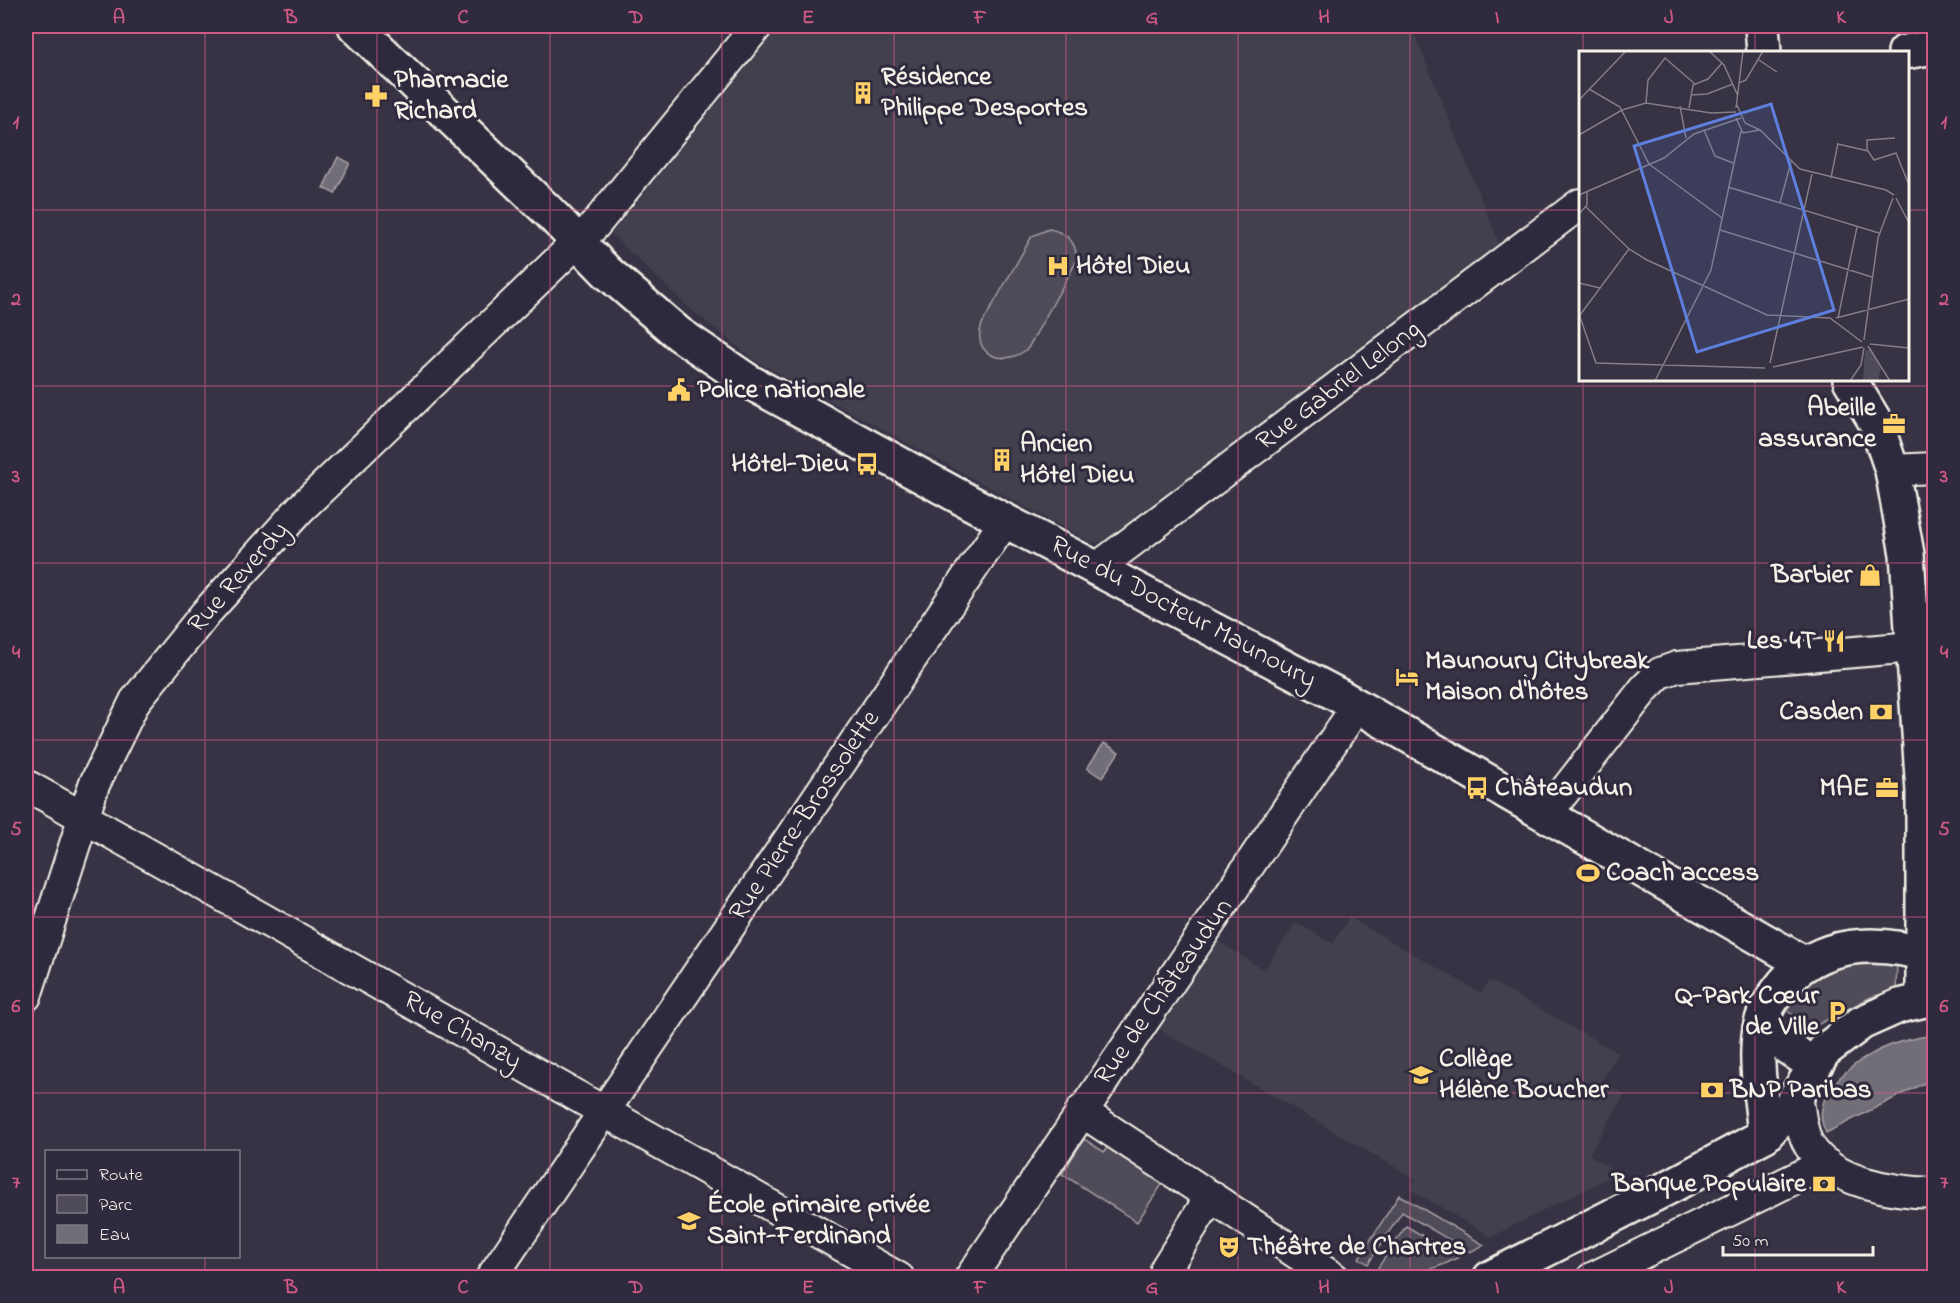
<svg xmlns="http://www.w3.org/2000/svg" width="1960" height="1303" viewBox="0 0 1960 1303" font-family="'Indie Flower',sans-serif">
  <rect width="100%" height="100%" fill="#373244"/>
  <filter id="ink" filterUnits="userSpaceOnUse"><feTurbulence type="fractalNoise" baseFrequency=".0167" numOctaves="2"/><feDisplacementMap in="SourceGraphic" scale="12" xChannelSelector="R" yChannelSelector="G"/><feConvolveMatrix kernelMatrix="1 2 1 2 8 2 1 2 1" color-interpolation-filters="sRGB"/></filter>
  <g filter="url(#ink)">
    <!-- built -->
    <g fill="#433f4e">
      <polygon points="779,26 1411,26 1500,245 1107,540 1092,543 756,361 688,307 611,234"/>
      <polygon points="1349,917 1481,993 1489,980 1618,1053 1601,1081 1625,1094 1589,1155 1618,1173 1491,1237 1410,1189 1415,1179 1159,1029 1218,941 1264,970 1296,922 1333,944"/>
    </g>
    <!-- green -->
    <g fill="#504b59" stroke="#a29ea0" stroke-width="1.5">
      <path d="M 1049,229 C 1067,232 1080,245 1075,264 L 1028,348 C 1006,368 970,356 982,324 L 1032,236 Z"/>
      <polygon points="1897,960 1896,992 1871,997 1811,1028 1782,1007 1804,982 1845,962"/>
      <polygon points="1084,1139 1104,1152 1109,1145 1165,1180 1137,1222 1062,1174"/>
      <polygon points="1399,1195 1484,1245 1470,1252 1402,1212 1368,1264 1359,1258"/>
      <path d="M 1406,1226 L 1459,1257 C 1433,1271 1406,1279 1377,1269 Z"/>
    </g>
    <!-- water -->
    <g fill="#726e77" stroke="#a6a2a4" stroke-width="1.5">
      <polygon points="338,157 350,163 335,194 323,188"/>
      <polygon points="1104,743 1119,752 1102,778 1087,768"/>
      <path d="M 1934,1035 L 1934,1078 L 1826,1133 C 1805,1092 1862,1055 1894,1044 C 1907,1039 1921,1037 1934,1035 Z"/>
    </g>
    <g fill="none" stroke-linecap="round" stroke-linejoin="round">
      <!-- minor casing -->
      <g stroke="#f4f1e8" stroke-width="34">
        <g id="minor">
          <polyline points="1892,470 1934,468"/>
          <polyline points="1098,567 1580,204"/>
          <polyline points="26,785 899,1278"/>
          <polyline points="1546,815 1645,688 1660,673 1677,667 1914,647"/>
          <polyline points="26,996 94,785 135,701 205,614 300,509 595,225 757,26"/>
          <path d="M 1797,1095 C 1800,1110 1801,1132 1809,1145 C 1831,1183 1895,1192 1934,1193"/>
          <polyline points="1081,1111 1334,1278"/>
          <polyline points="491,1278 1005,521"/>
          <polyline points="970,1278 1357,706"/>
          <polyline points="1170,1278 1166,1268 1211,1196"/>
          <polyline points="1592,1278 1810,1171 1828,1165"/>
        </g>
      </g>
      <!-- major casing -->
      <g stroke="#f4f1e8" stroke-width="38">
        <g id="major">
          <polyline points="355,26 550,213 607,272 679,334 748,381 971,503 1338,695 1805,964"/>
          <polyline points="1762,26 1764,52"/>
          <polyline points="1905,52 1934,47"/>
          <polyline points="1850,380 1876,423 1892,470 1907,554 1923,792 1923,999"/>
          <polyline points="1760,1029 1814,1065"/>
          <path d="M 1765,1135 C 1762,1101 1754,1062 1760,1029 C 1762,1014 1770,1001 1780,988 C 1817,939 1880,939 1934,957"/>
          <polyline points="1490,1278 1673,1185 1765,1135 1786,1113 1824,1051 1861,1023 1899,1006 1934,998"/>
        </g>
      </g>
      <!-- minor -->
      <use href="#minor" stroke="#2f2a3d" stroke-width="30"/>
      <!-- major -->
      <use href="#major" stroke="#2f2a3d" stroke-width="33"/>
    </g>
  </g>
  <!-- grid -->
  <path fill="none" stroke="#d15985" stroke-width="1.5" stroke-opacity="0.55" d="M 205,26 L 205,1152M 377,26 L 377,1278M 550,26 L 550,1278M 722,26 L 722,1278M 894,26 L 894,1278M 1066,26 L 1066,1278M 1238,26 L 1238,1278M 1410,26 L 1410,1278M 1583,26 L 1583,52M 1755,26 L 1755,52M 26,210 L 1580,210M 1908,210 L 1934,210M 1583,380 L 1583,1278M 1755,380 L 1755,1278M 26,386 L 1934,386M 26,563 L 1934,563M 26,740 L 1934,740M 26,917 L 1934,917M 26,1093 L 1934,1093M 205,1256 L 205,1278"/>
  <!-- icons -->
  <defs>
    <g id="building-bare" transform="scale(1.8)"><path d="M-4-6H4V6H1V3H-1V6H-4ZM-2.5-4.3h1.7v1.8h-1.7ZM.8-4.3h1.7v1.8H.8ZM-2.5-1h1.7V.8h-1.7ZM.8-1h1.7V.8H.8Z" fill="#ffd166" stroke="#2f2a3d" stroke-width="2.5" paint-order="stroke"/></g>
    <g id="pharmacy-bare" transform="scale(1.8)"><path d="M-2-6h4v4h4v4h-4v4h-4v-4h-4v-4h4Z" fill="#ffd166" stroke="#2f2a3d" stroke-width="2.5" paint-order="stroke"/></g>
    <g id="hospital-bare" transform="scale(1.8)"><path d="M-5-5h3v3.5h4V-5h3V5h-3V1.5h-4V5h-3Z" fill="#ffd166" stroke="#2f2a3d" stroke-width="2.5" paint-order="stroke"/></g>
    <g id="civic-bare" transform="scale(1.8)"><path d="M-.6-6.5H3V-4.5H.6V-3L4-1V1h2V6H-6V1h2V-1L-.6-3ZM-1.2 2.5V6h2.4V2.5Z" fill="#ffd166" stroke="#2f2a3d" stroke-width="2.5" paint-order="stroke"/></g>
    <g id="office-bare" transform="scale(1.8)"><path d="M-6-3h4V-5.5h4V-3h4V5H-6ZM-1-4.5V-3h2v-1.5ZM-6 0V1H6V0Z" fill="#ffd166" stroke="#2f2a3d" stroke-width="2.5" paint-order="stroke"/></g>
    <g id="bus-bare" transform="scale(1.8)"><path d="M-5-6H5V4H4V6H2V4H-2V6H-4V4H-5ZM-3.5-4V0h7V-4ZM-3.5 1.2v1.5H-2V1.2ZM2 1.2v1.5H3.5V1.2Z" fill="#ffd166" stroke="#2f2a3d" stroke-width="2.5" paint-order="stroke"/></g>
    <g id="shop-bare" transform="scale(1.8)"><path d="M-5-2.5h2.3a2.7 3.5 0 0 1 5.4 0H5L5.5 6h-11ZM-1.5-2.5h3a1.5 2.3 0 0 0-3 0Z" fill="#ffd166" stroke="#2f2a3d" stroke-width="2.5" paint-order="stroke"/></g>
    <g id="restaurant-bare" transform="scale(1.8)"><path d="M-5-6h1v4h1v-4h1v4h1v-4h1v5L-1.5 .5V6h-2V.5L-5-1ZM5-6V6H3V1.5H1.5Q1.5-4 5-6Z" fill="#ffd166" stroke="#2f2a3d" stroke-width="2.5" paint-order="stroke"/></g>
    <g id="hotel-bare" transform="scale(1.8)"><path d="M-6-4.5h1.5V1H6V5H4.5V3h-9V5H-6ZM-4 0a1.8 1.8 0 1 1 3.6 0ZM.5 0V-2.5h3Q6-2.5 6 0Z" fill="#ffd166" stroke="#2f2a3d" stroke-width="2.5" paint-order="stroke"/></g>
    <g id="bank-bare" transform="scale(1.8)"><path d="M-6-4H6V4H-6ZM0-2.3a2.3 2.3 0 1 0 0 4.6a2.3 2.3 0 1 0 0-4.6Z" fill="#ffd166" stroke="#2f2a3d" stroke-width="2.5" paint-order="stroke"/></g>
    <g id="stadium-bare" transform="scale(1.8)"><path d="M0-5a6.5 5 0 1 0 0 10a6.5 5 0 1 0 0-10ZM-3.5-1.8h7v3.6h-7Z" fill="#ffd166" stroke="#2f2a3d" stroke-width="2.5" paint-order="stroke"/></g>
    <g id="parking-bare" transform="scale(1.8)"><path d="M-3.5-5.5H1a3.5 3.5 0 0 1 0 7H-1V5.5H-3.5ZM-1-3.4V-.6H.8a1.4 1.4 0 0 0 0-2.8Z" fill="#ffd166" stroke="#2f2a3d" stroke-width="2.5" paint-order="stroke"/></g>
    <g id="school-bare" transform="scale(1.8)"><path d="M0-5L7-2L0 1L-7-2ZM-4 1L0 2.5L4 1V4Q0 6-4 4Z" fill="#ffd166" stroke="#2f2a3d" stroke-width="2.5" paint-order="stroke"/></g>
    <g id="theatre-bare" transform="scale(1.8)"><path d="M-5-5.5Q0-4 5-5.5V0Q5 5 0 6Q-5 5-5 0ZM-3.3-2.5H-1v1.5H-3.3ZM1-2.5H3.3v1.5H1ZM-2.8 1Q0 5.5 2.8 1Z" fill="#ffd166" stroke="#2f2a3d" stroke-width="2.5" paint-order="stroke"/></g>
  </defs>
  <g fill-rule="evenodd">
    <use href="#building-bare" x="863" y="93"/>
    <use href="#pharmacy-bare" x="376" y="96"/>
    <use href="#hospital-bare" x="1058" y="266"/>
    <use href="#civic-bare" x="679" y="390"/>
    <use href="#office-bare" x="1894" y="424"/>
    <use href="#building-bare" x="1002" y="460"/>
    <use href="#bus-bare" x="867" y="464"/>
    <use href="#shop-bare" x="1870" y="575"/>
    <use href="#restaurant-bare" x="1834" y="641"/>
    <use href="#hotel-bare" x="1407" y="677"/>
    <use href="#bank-bare" x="1881" y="712"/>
    <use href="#bus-bare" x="1477" y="788"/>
    <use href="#office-bare" x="1887" y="788"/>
    <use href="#stadium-bare" x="1588" y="873"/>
    <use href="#parking-bare" x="1837" y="1012"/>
    <use href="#school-bare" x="1421" y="1075"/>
    <use href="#bank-bare" x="1712" y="1090"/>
    <use href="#bank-bare" x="1824" y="1184"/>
    <use href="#school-bare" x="689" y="1221"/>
    <use href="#theatre-bare" x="1229" y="1247"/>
  </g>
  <g text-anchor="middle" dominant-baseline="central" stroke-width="6" stroke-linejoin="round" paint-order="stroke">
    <!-- poi labels -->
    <g font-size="27" font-weight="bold" fill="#f4f1e8" stroke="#2f2a3d" text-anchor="start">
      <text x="881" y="77">Résidence<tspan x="881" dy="31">Philippe Desportes</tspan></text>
      <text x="394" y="80">Pharmacie<tspan x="394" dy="31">Richard</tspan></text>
      <text x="1076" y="266">Hôtel Dieu</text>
      <text x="697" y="390">Police nationale</text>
      <text x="1876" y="408" text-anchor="end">Abeille<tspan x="1876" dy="31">assurance</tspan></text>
      <text x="1020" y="444">Ancien<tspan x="1020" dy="31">Hôtel Dieu</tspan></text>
      <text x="849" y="464" text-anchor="end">Hôtel-Dieu</text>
      <text x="1852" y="575" text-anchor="end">Barbier</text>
      <text x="1816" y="641" text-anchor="end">Les 4T</text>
      <text x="1425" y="661">Maunoury Citybreak<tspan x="1425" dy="31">Maison d'hôtes</tspan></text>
      <text x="1863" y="712" text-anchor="end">Casden</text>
      <text x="1495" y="788">Châteaudun</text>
      <text x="1869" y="788" text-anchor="end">MAE</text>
      <text x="1606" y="873">Coach access</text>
      <text x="1819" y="996" text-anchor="end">Q-Park Cœur<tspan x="1819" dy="31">de Ville</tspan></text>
      <text x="1439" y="1059">Collège<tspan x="1439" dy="31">Hélène Boucher</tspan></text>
      <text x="1730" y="1090">BNP Paribas</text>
      <text x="1806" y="1184" text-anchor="end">Banque Populaire</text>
      <text x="707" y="1205">École primaire privée<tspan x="707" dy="31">Saint-Ferdinand</tspan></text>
      <text x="1247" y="1247">Théâtre de Chartres</text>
    </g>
    <!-- street labels -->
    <g font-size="27" fill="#f4f1e8" stroke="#2f2a3d">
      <text transform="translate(1339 386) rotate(-37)">Rue Gabriel Lelong</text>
      <text transform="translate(239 578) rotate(-49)">Rue Reverdy</text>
      <text transform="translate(1183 613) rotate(28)">Rue du Docteur Maunoury</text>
      <text transform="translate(805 816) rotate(-56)">Rue Pierre-Brossolette</text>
      <text transform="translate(1164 992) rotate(-55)">Rue de Châteaudun</text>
      <text transform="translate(462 1031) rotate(30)">Rue Chanzy</text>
    </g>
  </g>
  <!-- overview -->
  <g transform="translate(1579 51)">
    <rect width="330" height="330" fill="#373244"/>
    <path d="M 292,297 L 302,317 L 299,330 L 284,330 L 286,300 Z" fill="#504b59"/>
    <path fill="none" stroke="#837e86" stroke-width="1.5" d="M 130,0 L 145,14 L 159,45M 180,9 L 198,21M 160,32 L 167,29 L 184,0M 10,38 L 41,56 L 70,113M 112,44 L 128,43 L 154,33M 0,49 L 47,0M 67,52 L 69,29 L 86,7 L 116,33M 158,54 L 166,72 L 181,79 L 221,118 L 307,139 L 315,144M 101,55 L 107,87M 110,57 L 114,34 L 129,28 L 143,12M 157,57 L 164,0M 157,67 L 164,82 L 181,79M 125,79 L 136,105 L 154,112M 0,84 L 43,59 L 67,52 L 132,62 L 157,61M 259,93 L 289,100 L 295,109 L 317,102 L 330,134M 288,99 L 288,89 L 316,87M 70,113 L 143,167M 252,127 L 259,92M 149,136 L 300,182M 0,144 L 85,107 L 115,83 L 162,67M 317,147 L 330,172M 201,152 L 212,111M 7,156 L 50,198 L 68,209 L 188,264 L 251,267 L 283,291M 0,163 L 8,154 L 8,141M 141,179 L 293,226M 0,232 L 21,237M 0,263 L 17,312 L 186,317M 1,264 L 50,198M 257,267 L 330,248M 259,267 L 278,176M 285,289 L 299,187 L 314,147M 291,293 L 330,297M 289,295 L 311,330M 191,312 L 233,123M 194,316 L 284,296M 76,330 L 132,219 L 162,80M 271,330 L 282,314 L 285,297"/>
    <path fill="#5e7fdd" fill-opacity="0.15" stroke="#5e7fdd" stroke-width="3" d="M 192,53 L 255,259 L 118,301 L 55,95 Z"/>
    <rect width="330" height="330" fill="none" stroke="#f4f1e8" stroke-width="3"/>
  </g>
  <!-- margin -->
  <rect width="1960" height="1303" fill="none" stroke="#2f2a3d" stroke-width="66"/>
  <!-- legend -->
  <rect x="45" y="1150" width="195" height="108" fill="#2f2a3d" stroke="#7e7a81" stroke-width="1.5"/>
  <rect x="57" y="1170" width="30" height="9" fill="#2f2a3d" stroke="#7e7a81" stroke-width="1.5"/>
  <text x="99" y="1180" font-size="18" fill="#f4f1e8">Route</text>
  <rect x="57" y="1195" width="30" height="18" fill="#504b59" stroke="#7e7a81" stroke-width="1.5"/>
  <text x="99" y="1210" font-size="18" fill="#f4f1e8">Parc</text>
  <rect x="57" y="1225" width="30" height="18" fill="#726e77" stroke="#7e7a81" stroke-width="1.5"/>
  <text x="99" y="1240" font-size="18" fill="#f4f1e8">Eau</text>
  <!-- scale -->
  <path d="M1723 1246v9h150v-9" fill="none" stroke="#f4f1e8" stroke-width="3"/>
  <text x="1732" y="1246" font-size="18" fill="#f4f1e8" stroke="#2f2a3d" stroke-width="4.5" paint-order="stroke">50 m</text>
  <rect x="33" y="33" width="1894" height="1237" fill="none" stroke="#d15985" stroke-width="2"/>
  <g font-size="20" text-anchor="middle" font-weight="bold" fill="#d15985">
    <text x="119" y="23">A</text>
    <text x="291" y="23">B</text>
    <text x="463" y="23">C</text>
    <text x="636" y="23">D</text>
    <text x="808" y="23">E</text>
    <text x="980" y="23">F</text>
    <text x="1152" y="23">G</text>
    <text x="1324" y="23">H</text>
    <text x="1497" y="23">I</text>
    <text x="1669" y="23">J</text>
    <text x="1841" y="23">K</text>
    <text x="16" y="128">1</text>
    <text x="1944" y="128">1</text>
    <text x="16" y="305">2</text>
    <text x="1944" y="305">2</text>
    <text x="16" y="482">3</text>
    <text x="1944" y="482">3</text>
    <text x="16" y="658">4</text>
    <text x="1944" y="658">4</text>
    <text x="16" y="835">5</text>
    <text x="1944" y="835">5</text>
    <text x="16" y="1012">6</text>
    <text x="1944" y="1012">6</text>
    <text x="16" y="1188">7</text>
    <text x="1944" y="1188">7</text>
    <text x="119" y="1293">A</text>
    <text x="291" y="1293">B</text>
    <text x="463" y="1293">C</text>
    <text x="636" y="1293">D</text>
    <text x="808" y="1293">E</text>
    <text x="980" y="1293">F</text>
    <text x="1152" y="1293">G</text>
    <text x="1324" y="1293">H</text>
    <text x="1497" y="1293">I</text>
    <text x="1669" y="1293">J</text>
    <text x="1841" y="1293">K</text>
  </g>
</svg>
